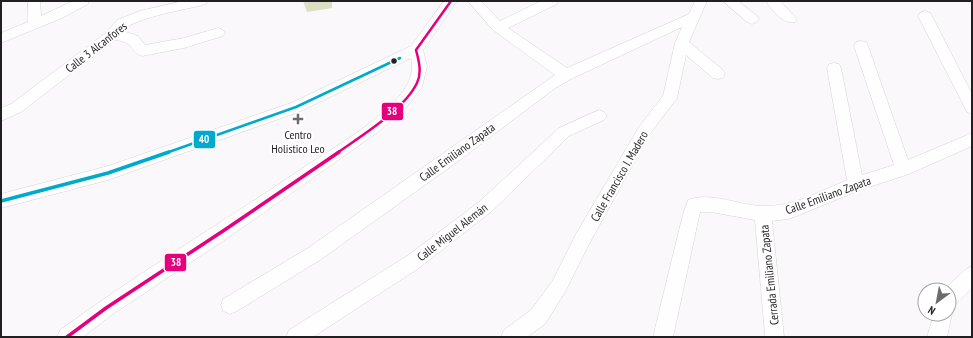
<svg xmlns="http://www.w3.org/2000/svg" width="973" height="338" viewBox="0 0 973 338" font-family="'PT Sans Narrow',sans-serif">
  <rect width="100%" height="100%" fill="#faf8fb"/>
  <!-- green -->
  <polygon fill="#dce0c3" points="303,1 332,1 332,8 307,12"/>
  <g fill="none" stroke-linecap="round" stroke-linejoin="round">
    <!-- minor casing -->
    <g stroke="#d5d4d6" stroke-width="1">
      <g id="minor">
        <polygon points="28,1 40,1 41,16 73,1 89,1 88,4 62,18 1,43 1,33 28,22"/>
        <path d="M 183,1 L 207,1 L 206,4 C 186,10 134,17 123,31 L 138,36 L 145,45 L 184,38 L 218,28 L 223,30 L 225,33 L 223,36 L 184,48 L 142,56 C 130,52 135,42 115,40 L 21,112 L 1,121 L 1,108 L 11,104 L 107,32 L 117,20 L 140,11 Z"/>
        <path d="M 444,1 L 457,1 L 423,50 L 427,66 L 422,87 L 405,109 L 378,132 L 229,237 L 113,314 L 83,337 L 57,337 L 60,330 C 137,274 218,225 297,172 C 329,150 368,129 395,101 C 406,89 415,75 411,58 L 301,111 L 108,180 L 1,208 L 1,194 L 108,166 L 291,103 L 411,46 Z"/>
        <polygon points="468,1 481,1 500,21 541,1 558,1 557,4 508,28 567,68 689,14 695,1 707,1 689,42 723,70 725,74 723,78 718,79 713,78 686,55 677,98 649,135 588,246 565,292 545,324 527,337 501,337 504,330 531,310 553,280 576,234 639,127 663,96 675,43 682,27 571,79 554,89 460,160 320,260 237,311 230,314 223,311 221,305 223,299 308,248 555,75 493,30"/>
        <polygon points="723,1 738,1 757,16 759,19 757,22 752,24 747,22"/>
        <path d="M 766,1 L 780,1 L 797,19 L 795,22 C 784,25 771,10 766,1 Z"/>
        <polygon points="925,11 930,13 932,16 972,94 972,114 967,112 918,16 920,13"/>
        <path d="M 861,41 L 866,42 L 868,46 L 908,160 L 972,133 L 972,146 L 909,174 L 860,190 L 794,217 L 788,219 L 772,221 L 784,337 L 766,337 L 765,335 L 755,220 L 711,212 L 700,212 L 673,337 L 653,337 L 683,214 L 688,200 C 712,191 739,206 763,206 C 793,207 821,191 847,180 L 827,68 L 829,64 L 834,63 L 839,64 L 841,68 L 862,175 L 894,165 L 854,46 L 856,42 Z"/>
        <polygon points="599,110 604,112 607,116 604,120 569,136 491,212 419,268 313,337 286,337 289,330 407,256 479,202 559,128"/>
        <polygon points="972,266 972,288 956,304 949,307 949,290 944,290 966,269"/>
        <polygon points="949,307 952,314 947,337 927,337 934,314 949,314"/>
      </g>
    </g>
    <!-- minor -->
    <use href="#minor" fill="#fefefe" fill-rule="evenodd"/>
    <!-- bus-1-far1 casing -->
    <g stroke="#fff" stroke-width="5">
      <polyline id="bus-1-far1" points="166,153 296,107 400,58"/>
    </g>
    <!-- bus-1 casing -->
    <g stroke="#fff" stroke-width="6">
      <polyline id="bus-1" points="1,201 108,173 169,152"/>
    </g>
    <!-- bus-2-far1 casing -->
    <g stroke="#fff" stroke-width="5">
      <path id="bus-2-far1" d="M 337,153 C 361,136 404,110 417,83 C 422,73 419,61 416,50 L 451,1"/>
    </g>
    <!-- bus-2 casing -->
    <g stroke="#fff" stroke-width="6">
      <polyline id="bus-2" points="67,337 106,308 223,231 339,152"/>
    </g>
    <!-- bus-1-far1 -->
    <use href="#bus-1-far1" stroke="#00a9ce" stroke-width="2.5"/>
    <!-- bus-1 -->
    <use href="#bus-1" stroke="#00a9ce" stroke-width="3.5"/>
    <!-- bus-2-far1 -->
    <use href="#bus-2-far1" stroke="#e5007d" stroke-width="2.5"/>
    <!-- bus-2 -->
    <use href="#bus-2" stroke="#e5007d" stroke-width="3.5"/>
  </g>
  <!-- markers -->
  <circle fill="#211f21" stroke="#fff" stroke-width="1.5" cx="394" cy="61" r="3.5"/>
  <path fill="#6d6b6d" stroke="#fff" stroke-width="1.5" d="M296 113h4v4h4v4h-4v4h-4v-4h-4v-4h4z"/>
  <g text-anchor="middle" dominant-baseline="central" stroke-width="4" stroke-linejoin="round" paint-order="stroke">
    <!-- street labels -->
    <g font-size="12" fill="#211f21" stroke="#fff">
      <text transform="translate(96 47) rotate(-38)">Calle 3 Alcanfores</text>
      <text transform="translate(457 152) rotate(-36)">Calle Emiliano Zapata</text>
      <text transform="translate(619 176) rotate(-60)">Calle Francisco I. Madero</text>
      <text transform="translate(828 195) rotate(-20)">Calle Emiliano Zapata</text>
      <text transform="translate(452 232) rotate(-38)">Calle Miguel Alemán</text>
      <text transform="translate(769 275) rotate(-96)">Cerrada Emiliano Zapata</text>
    </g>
    <!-- poi labels -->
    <g font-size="12" fill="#211f21" stroke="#fff">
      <text x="298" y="134">Centro<tspan x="298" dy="14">Holistico Leo</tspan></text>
    </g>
  </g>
  <g stroke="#fff" stroke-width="1.5">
    <rect x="381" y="102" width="23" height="19" rx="4" fill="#e5007d"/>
    <rect x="193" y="130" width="23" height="19" rx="4" fill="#00a9ce"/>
    <rect x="164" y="253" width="23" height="19" rx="4" fill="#e5007d"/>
  </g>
  <g font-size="11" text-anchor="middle" font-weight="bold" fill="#fff">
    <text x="392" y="115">38</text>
    <text x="204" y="143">40</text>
    <text x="176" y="266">38</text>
  </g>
  <!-- border -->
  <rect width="973" height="338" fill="none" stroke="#211f21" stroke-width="4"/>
  <!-- north arrow -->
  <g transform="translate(937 302) rotate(212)"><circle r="19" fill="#ffffff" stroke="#a6a5a6"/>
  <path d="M0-3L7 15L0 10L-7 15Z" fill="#6d6b6d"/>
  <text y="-6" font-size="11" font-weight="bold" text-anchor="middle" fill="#211f21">N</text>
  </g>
</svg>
